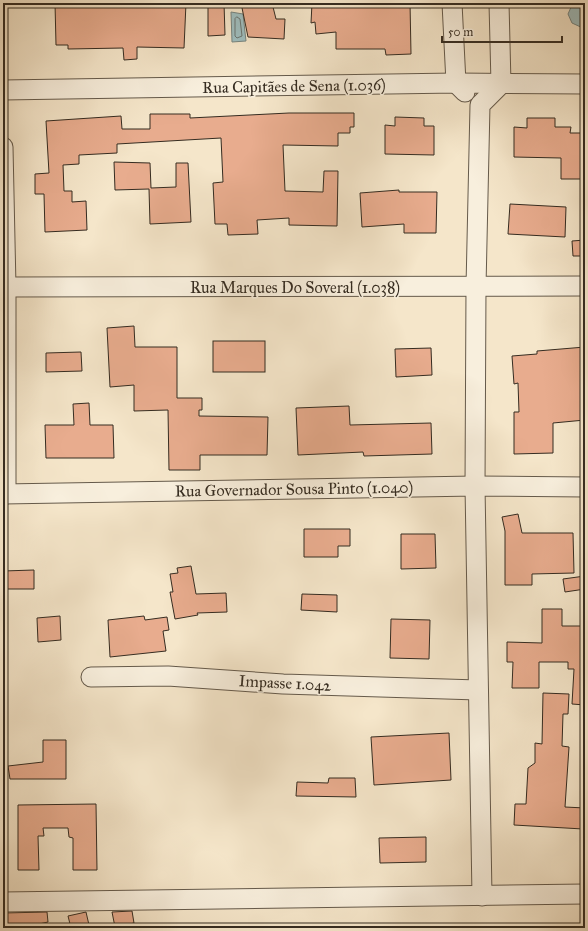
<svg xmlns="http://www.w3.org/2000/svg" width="588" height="931" viewBox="0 0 588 931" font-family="'IM FELL Great Primer',serif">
  <rect width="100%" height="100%" fill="#f5e6ca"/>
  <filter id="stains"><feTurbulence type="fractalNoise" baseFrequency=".005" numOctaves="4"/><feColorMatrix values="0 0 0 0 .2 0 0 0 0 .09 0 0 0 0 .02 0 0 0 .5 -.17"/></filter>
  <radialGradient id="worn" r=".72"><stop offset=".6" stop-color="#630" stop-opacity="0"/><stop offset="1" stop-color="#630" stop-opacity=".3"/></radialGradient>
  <!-- water -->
  <g fill="#9fbebf" stroke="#758480">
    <polygon points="572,5 582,5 585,7 585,29 572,23 568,14"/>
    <polygon points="231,12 243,14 246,41 232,42"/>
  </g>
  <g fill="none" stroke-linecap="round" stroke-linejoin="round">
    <!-- shore -->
    <polygon stroke="#6a7570" stroke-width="1" points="237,17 240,19 242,36 237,38 235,36 235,19"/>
  </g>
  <!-- building -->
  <g fill="#e8ac8e" stroke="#352c21">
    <polygon points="55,3 186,3 184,48 137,47 137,59 124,60 123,48 68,49 68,45 56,45"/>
    <polygon points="208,3 224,3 225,35 208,36"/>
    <polygon points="241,3 272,3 276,19 285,19 284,39 248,37"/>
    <polygon points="312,3 410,3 411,54 386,55 385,49 336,49 336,32 316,34 315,22 311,23"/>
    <polygon points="289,113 354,113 354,127 350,127 350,133 338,133 338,146 283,145 285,191 323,192 324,171 338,171 337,226 289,225 289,218 257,220 258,234 228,235 227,224 215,224 213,183 223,182 221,138 117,144 117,153 79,155 79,164 63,165 64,191 72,191 72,202 86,201 87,230 45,232 44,194 35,194 35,174 49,173 46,121 121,116 122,129 150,129 150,114 190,114 190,118"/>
    <polygon points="395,117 424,118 424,126 434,126 434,155 385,154 385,125 395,126"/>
    <polygon points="527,118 555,118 555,127 571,127 570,133 585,133 585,179 561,179 561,158 514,157 514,127 527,128"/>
    <polygon points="114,162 150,163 151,188 176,187 176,163 188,163 191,222 150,224 149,189 115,190"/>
    <polygon points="399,190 399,192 437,192 436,233 404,233 404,224 362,227 360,193"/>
    <polygon points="510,204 566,207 565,237 508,234"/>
    <polygon points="585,240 585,256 573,256 572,241"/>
    <polygon points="134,326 135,347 177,347 177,398 202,398 202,410 199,410 199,416 268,417 267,455 200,455 200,470 169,470 168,410 134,411 134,385 110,387 107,328"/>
    <rect x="213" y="341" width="52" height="31"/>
    <polygon points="585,347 585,420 553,423 553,453 514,454 514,412 519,412 518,383 514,384 512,356 537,354 537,351"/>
    <polygon points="431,348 432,375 396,377 395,349"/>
    <polygon points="81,352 82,371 46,372 46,353"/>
    <polygon points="89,403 90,425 113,425 114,458 46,458 45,425 74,425 73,404"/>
    <polygon points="349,406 350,425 431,423 432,454 364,456 363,452 298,455 296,408"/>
    <polygon points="518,514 522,533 573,533 574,573 532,574 532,585 505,585 505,531 502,517"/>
    <polygon points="304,529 350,529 350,546 338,546 338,557 304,557"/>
    <polygon points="401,534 435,534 436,568 401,569"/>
    <polygon points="191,566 196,594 226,593 227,612 197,613 198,615 175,619 170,592 173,592 170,574 178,573 177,568"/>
    <polygon points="34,570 34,589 3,589 3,571"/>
    <polygon points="585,576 585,589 565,592 563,579"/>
    <polygon points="302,594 337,595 337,612 301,610"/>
    <polygon points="542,609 562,609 562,626 585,626 585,705 572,704 574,669 568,669 568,662 539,662 539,688 512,688 513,662 507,662 507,642 542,643"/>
    <polygon points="60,616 61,640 38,642 37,618"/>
    <polygon points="144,616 145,620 167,617 169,630 163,631 166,651 110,657 108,620"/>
    <polygon points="391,619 430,620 429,659 390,658"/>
    <polygon points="543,693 569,694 568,714 563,714 562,746 569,747 565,807 585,808 583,829 514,825 515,804 526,804 528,768 535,763 535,743 542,744"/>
    <polygon points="449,733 451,780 374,785 371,737"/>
    <polygon points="43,740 66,740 66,779 10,779 8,766 43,762"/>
    <polygon points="329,778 355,778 356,797 296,796 297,782 328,783"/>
    <polygon points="96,804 97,870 73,870 73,838 69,837 68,828 43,828 44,836 38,836 39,870 18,870 18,805"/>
    <polygon points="426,837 426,862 380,863 379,838"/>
    <polygon points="132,911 134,923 115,927 112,912"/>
    <polygon points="47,912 48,922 21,928 3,928 3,913"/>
    <polygon points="86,912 89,925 71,928 68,916"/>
  </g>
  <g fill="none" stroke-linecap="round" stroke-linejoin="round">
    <!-- minor casing -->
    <g stroke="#655a4b" stroke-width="21">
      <g id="minor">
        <polyline points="452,3 456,83 465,92"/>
        <polyline points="3,90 456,83 585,84"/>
        <polyline points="3,147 6,287 6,494"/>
        <polyline points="6,287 585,286"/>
        <polyline points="3,494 475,486 585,487"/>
        <polyline points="91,677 168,676 283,684 478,690"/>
        <polyline points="482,896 475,486 476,287 480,105 501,84 499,3"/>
        <polyline points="3,902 585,894"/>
      </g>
    </g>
    <!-- minor -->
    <use href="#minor" stroke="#f8efdd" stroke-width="19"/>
  </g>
  <g text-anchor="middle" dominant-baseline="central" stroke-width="3" stroke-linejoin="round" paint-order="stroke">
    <!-- street labels -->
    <g font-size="16" fill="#352c21" stroke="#f8efdd">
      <text transform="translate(294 86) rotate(-1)">Rua Capitães de Sena (1.036)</text>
      <text x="295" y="287">Rua Marques Do Soveral (1.038)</text>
      <text transform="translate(294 489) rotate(-1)">Rua Governador Sousa Pinto (1.040)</text>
      <text transform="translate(285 683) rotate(3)">Impasse 1.042</text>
    </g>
  </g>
  <!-- margin -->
  <rect width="588" height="931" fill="none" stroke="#f5e6ca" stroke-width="16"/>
  <rect x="4" y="4" width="580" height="923" fill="none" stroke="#352c21" stroke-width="2"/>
  <rect x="8" y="8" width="572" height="915" fill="none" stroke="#352c21"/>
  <!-- scale -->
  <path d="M442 36v6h120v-6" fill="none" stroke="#352c21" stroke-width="2"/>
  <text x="448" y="36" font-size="12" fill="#352c21" stroke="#f8efdd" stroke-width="3" paint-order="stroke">50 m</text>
  <rect width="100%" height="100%" filter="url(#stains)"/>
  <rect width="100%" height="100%" fill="url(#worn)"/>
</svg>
